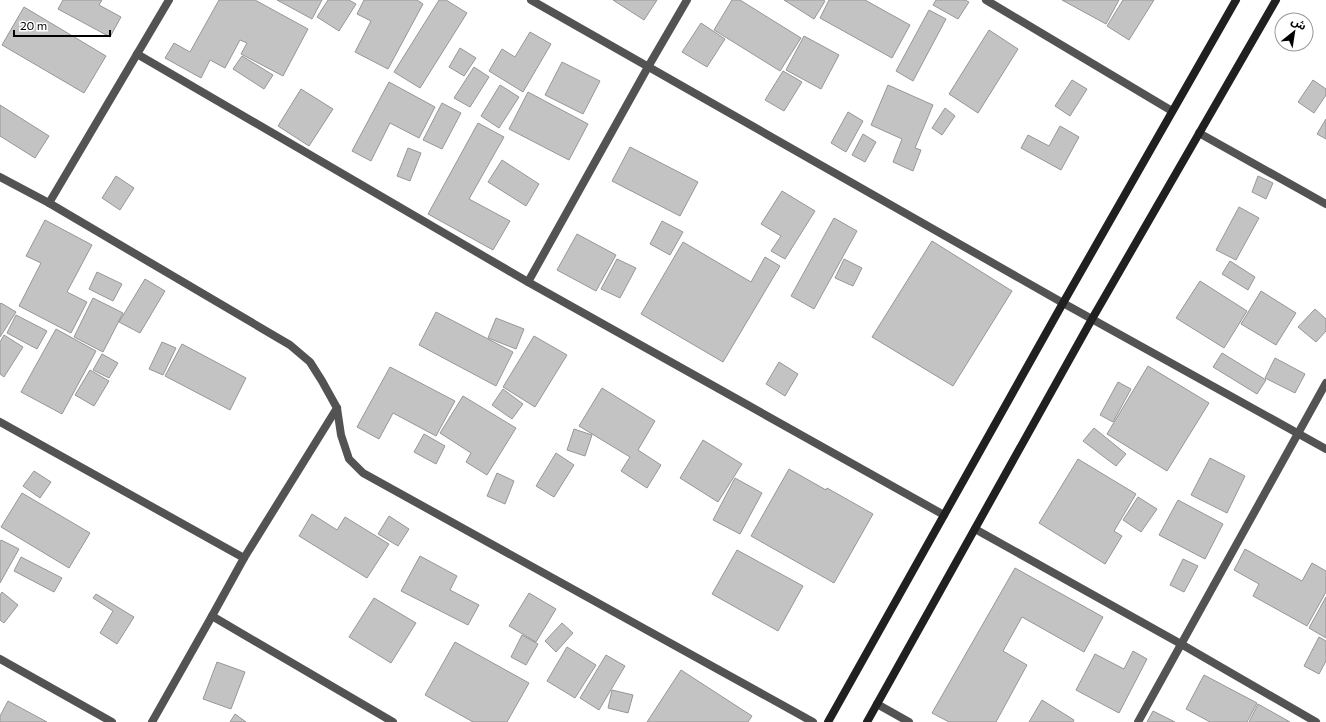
<svg xmlns="http://www.w3.org/2000/svg" width="1326" height="722" viewBox="0 0 1326 722" font-family="Commissioner,'Noto Sans Arabic',sans-serif">
  <rect width="100%" height="100%" fill="#fff"/>
  <!-- building -->
  <g fill="#c3c3c3" stroke="#979797">
    <polygon points="63,0 102,0 99,5 121,17 110,37 58,9"/>
    <polygon points="219,0 255,0 308,29 283,76 241,54 247,43 240,40 225,68 210,60 201,78 165,58 174,43 190,52"/>
    <polygon points="277,0 322,0 312,19"/>
    <polygon points="328,0 349,0 356,4 339,31 317,17"/>
    <polygon points="364,0 417,0 423,4 388,69 355,52 371,21 357,14"/>
    <polygon points="439,0 446,0 467,13 420,88 394,72"/>
    <polygon points="613,0 657,0 644,20"/>
    <polygon points="732,0 740,0 801,38 780,71 714,30"/>
    <polygon points="784,0 823,0 825,1 814,19"/>
    <polygon points="829,0 865,0 910,25 892,58 820,18"/>
    <polygon points="936,0 965,0 969,2 958,19 933,5"/>
    <polygon points="1062,0 1119,0 1106,24"/>
    <polygon points="1123,0 1154,0 1129,40 1107,26"/>
    <polygon points="24,7 106,56 84,93 2,45"/>
    <polygon points="929,10 946,19 913,81 896,71"/>
    <polygon points="701,23 725,39 707,67 682,52"/>
    <polygon points="989,30 1018,49 978,113 949,94"/>
    <polygon points="530,32 551,44 523,92 489,71 502,49 515,57"/>
    <polygon points="804,36 839,55 821,89 786,70"/>
    <polygon points="460,48 476,58 464,76 449,67"/>
    <polygon points="242,56 273,75 264,89 233,69"/>
    <polygon points="562,62 600,81 583,114 545,95"/>
    <polygon points="474,67 489,77 470,107 454,98"/>
    <polygon points="783,71 802,82 784,111 765,100"/>
    <polygon points="1072,80 1087,89 1070,116 1055,106"/>
    <polygon points="1313,80 1326,89 1326,95 1314,113 1298,102"/>
    <polygon points="389,82 435,107 419,138 390,123 371,161 352,151"/>
    <polygon points="500,85 519,97 499,128 481,116"/>
    <polygon points="888,85 933,105 915,148 921,150 913,171 893,162 902,139 871,125"/>
    <polygon points="301,89 333,109 309,146 278,126"/>
    <polygon points="528,92 588,124 569,160 509,129"/>
    <polygon points="442,103 461,113 442,149 423,140"/>
    <polygon points="0,105 49,136 35,158 0,136"/>
    <polygon points="945,108 955,116 942,135 932,128"/>
    <polygon points="848,112 863,121 846,152 831,143"/>
    <polygon points="1326,119 1326,139 1317,134"/>
    <polygon points="478,123 504,137 469,199 510,221 493,250 428,214"/>
    <polygon points="1060,126 1079,137 1061,170 1021,148 1028,135 1049,146"/>
    <polygon points="863,134 876,142 865,162 852,155"/>
    <polygon points="630,147 698,182 680,216 612,181"/>
    <polygon points="408,148 421,153 410,181 397,176"/>
    <polygon points="502,160 539,184 526,206 488,182"/>
    <polygon points="116,176 134,188 120,210 102,198"/>
    <polygon points="1258,176 1273,183 1266,199 1252,192"/>
    <polygon points="782,191 815,211 785,259 771,251 781,236 761,224"/>
    <polygon points="1239,207 1259,218 1236,260 1216,250"/>
    <polygon points="834,218 857,231 814,309 791,296"/>
    <polygon points="45,220 92,245 67,292 87,302 71,333 19,306 41,263 26,256"/>
    <polygon points="662,221 683,232 670,255 650,244"/>
    <polygon points="577,234 616,255 596,291 557,270"/>
    <polygon points="932,241 1012,291 953,386 872,337"/>
    <polygon points="683,242 751,282 765,257 780,266 723,362 641,314"/>
    <polygon points="617,259 636,268 620,298 601,289"/>
    <polygon points="844,259 862,268 853,286 835,278"/>
    <polygon points="1230,261 1255,277 1248,290 1222,274"/>
    <polygon points="97,272 122,284 113,301 89,289"/>
    <polygon points="145,279 165,291 140,333 119,322"/>
    <polygon points="1200,281 1247,311 1224,348 1176,318"/>
    <polygon points="1261,291 1296,313 1276,345 1241,324"/>
    <polygon points="93,298 123,313 103,352 74,337"/>
    <polygon points="1,303 16,312 0,337 0,304"/>
    <polygon points="1315,309 1326,319 1326,331 1316,342 1298,327"/>
    <polygon points="436,312 513,352 496,386 419,345"/>
    <polygon points="16,315 47,331 37,349 7,333"/>
    <polygon points="496,318 524,329 516,349 488,338"/>
    <polygon points="56,329 96,351 62,414 21,392"/>
    <polygon points="4,335 23,347 4,377 0,374 0,342"/>
    <polygon points="534,336 567,355 535,407 503,387"/>
    <polygon points="162,342 176,348 163,375 149,369"/>
    <polygon points="182,344 246,378 230,410 165,376"/>
    <polygon points="1222,353 1266,380 1257,394 1213,367"/>
    <polygon points="102,354 118,363 109,378 93,370"/>
    <polygon points="1275,358 1305,374 1295,393 1265,378"/>
    <polygon points="779,362 798,374 785,396 766,384"/>
    <polygon points="1148,366 1209,403 1167,471 1107,434"/>
    <polygon points="390,367 455,401 436,436 393,413 379,439 357,427"/>
    <polygon points="90,370 109,381 94,406 75,395"/>
    <polygon points="1118,382 1131,389 1113,422 1100,415"/>
    <polygon points="602,388 655,421 638,450 661,465 647,488 621,471 630,457 579,426"/>
    <polygon points="503,389 523,404 512,419 492,405"/>
    <polygon points="463,396 516,428 487,475 466,462 471,453 440,433"/>
    <polygon points="1094,428 1126,454 1116,466 1083,441"/>
    <polygon points="574,429 592,435 585,456 567,450"/>
    <polygon points="424,434 445,446 436,464 414,452"/>
    <polygon points="703,440 742,464 718,502 680,478"/>
    <polygon points="556,453 574,465 554,497 536,486"/>
    <polygon points="1210,458 1245,476 1227,513 1191,495"/>
    <polygon points="1078,459 1136,494 1114,531 1122,536 1105,564 1039,523"/>
    <polygon points="789,469 826,490 827,488 873,514 834,583 751,536"/>
    <polygon points="34,471 51,482 40,498 23,486"/>
    <polygon points="497,473 514,481 505,504 487,496"/>
    <polygon points="735,478 762,493 740,534 713,520"/>
    <polygon points="22,493 90,533 69,568 1,527"/>
    <polygon points="1138,497 1157,509 1141,532 1123,520"/>
    <polygon points="1178,500 1223,524 1205,559 1159,535"/>
    <polygon points="312,514 337,530 345,517 389,544 367,578 299,536"/>
    <polygon points="389,516 409,529 398,546 378,534"/>
    <polygon points="1,540 19,549 0,583 0,542"/>
    <polygon points="1245,549 1302,581 1312,563 1326,571 1326,592 1307,626 1253,596 1259,584 1234,570"/>
    <polygon points="737,550 803,586 778,631 712,594"/>
    <polygon points="420,556 457,576 450,590 479,605 468,625 401,591"/>
    <polygon points="21,557 62,578 54,592 14,571"/>
    <polygon points="1183,559 1198,566 1184,592 1170,585"/>
    <polygon points="1015,568 1103,617 1084,652 1022,617 1003,651 1027,665 996,722 949,722 932,713"/>
    <polygon points="2,592 18,605 4,623 0,620 0,595"/>
    <polygon points="529,593 556,609 536,642 509,626"/>
    <polygon points="96,594 134,617 117,644 100,633 113,611 93,598"/>
    <polygon points="1326,597 1326,638 1309,628"/>
    <polygon points="374,598 416,623 391,663 349,637"/>
    <polygon points="562,623 573,633 556,652 545,641"/>
    <polygon points="522,635 538,644 526,665 511,657"/>
    <polygon points="1319,637 1326,641 1326,661 1319,674 1304,666"/>
    <polygon points="455,642 529,683 507,722 473,722 425,695"/>
    <polygon points="567,647 596,665 575,698 547,681"/>
    <polygon points="1133,651 1147,659 1119,713 1076,690 1095,654 1124,669"/>
    <polygon points="606,655 625,666 599,710 580,698"/>
    <polygon points="217,662 245,672 231,709 203,699"/>
    <polygon points="681,670 752,716 748,722 647,722"/>
    <polygon points="1204,675 1257,703 1247,722 1210,722 1186,709"/>
    <polygon points="612,690 633,695 628,713 608,708"/>
    <polygon points="1042,700 1074,720 1073,722 1029,722"/>
    <polygon points="8,701 47,722 0,722 0,716"/>
    <polygon points="1258,704 1290,722 1249,722"/>
    <polygon points="1153,711 1175,722 1147,722"/>
    <polygon points="235,714 246,722 230,722"/>
  </g>
  <g fill="none" stroke-linecap="round" stroke-linejoin="round">
    <!-- minor -->
    <g stroke="#535353" stroke-width="8">
      <polyline points="531,0 1063,303 1326,449"/>
      <polyline points="986,0 1172,111"/>
      <polyline points="137,54 528,282 944,515"/>
      <polyline points="1199,133 1326,204"/>
      <polyline points="0,177 49,203 290,345 310,362 322,381 337,408 341,435 349,459 363,473 813,722"/>
      <polyline points="49,203 169,0"/>
      <polyline points="528,282 648,67 687,0"/>
      <polyline points="0,422 244,558"/>
      <polyline points="975,529 1181,644 1316,722"/>
      <polyline points="212,616 393,722"/>
      <polyline points="0,659 112,722"/>
      <polyline points="877,704 909,722"/>
      <polyline points="152,722 212,616 244,558 337,408"/>
      <polyline points="1138,722 1326,383"/>
    </g>
    <!-- secondary -->
    <g stroke="#202020" stroke-width="8">
      <polyline points="828,722 1063,303 1236,0"/>
      <polyline points="867,722 1092,319 1276,0"/>
    </g>
  </g>
  <!-- north arrow -->
  <g transform="translate(1294 32) rotate(30)"><circle r="19" fill="#ffffff" stroke="#999999"/>
  <path d="M0-3L7 15L0 10L-7 15Z" fill="#000000"/>
  <text y="-6" font-size="11" font-weight="bold" text-anchor="middle" fill="#000000">ش</text>
  </g>
  <!-- scale -->
  <path d="M14 30v6h96v-6" fill="none" stroke="#000000" stroke-width="2"/>
  <text x="20" y="30" font-size="12" fill="#000000" stroke="#ffffff" stroke-width="3" paint-order="stroke">20 m</text>
</svg>
